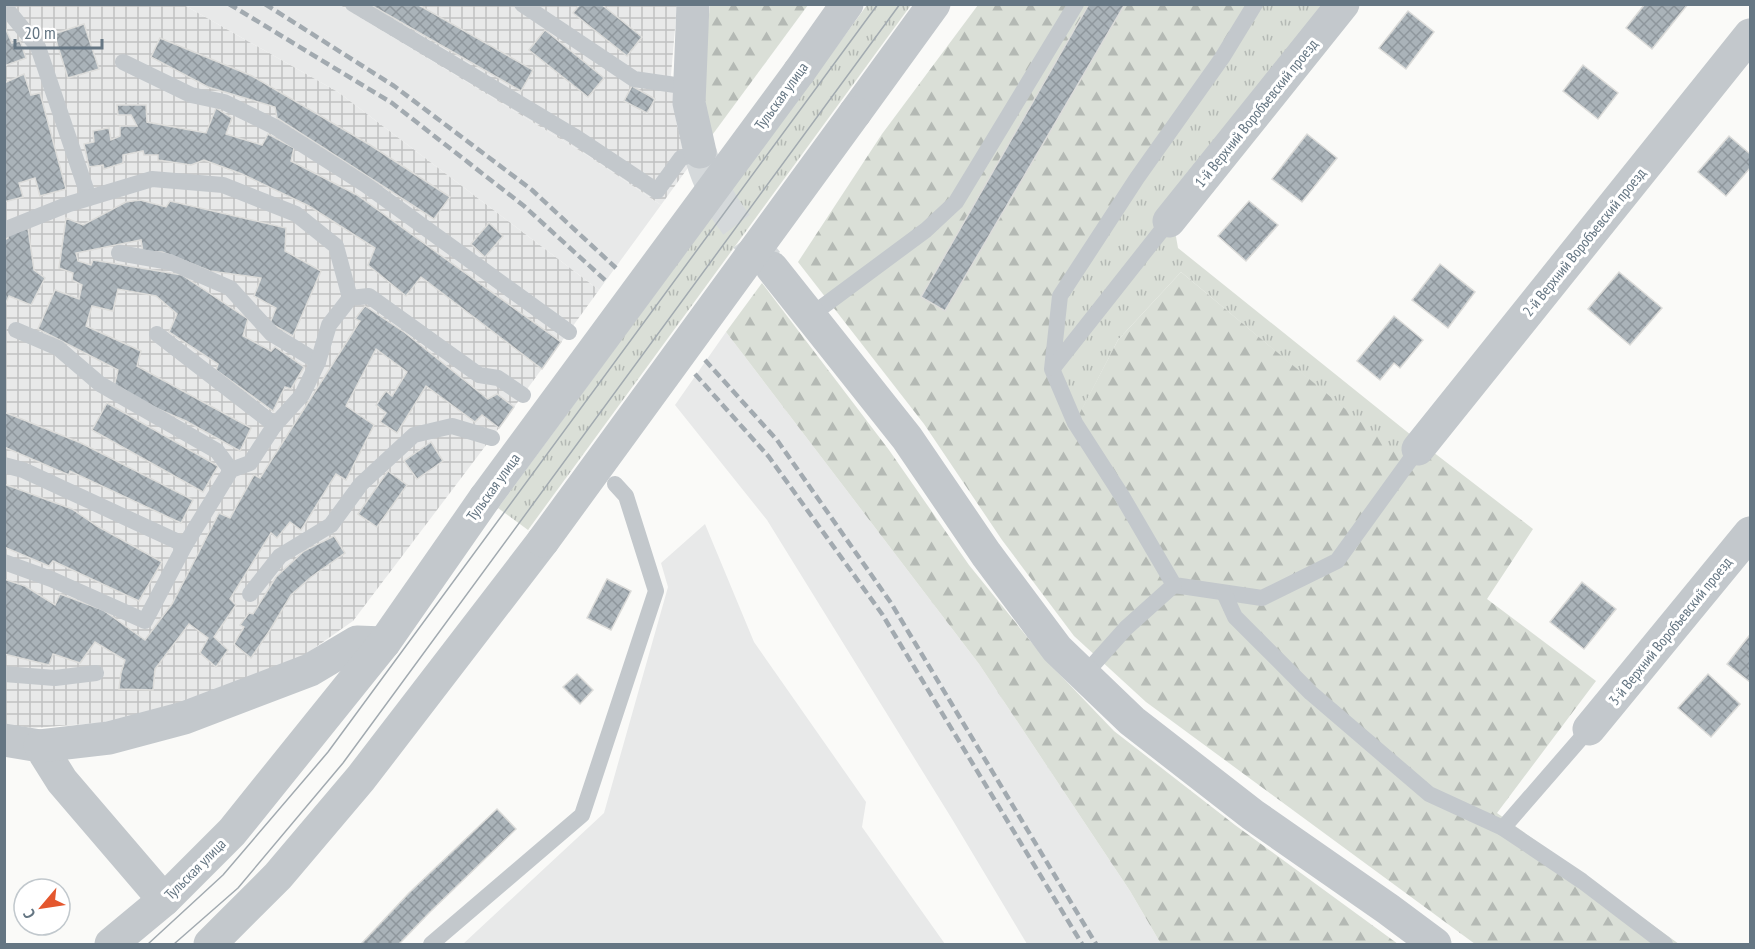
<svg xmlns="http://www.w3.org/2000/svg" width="1755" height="949" viewBox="0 0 1755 949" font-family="'PT Sans Narrow',sans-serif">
  <defs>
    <pattern id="industrial-grid" width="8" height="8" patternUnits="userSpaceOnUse" patternTransform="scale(1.5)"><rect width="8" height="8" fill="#e8e9e9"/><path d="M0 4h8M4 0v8" fill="none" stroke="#c0c1c2"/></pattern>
    <pattern id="grass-tufts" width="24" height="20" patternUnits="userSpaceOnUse" patternTransform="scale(1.5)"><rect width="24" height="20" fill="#dadfd7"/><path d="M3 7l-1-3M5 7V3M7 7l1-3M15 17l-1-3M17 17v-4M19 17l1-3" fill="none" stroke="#b4b9b4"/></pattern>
    <pattern id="forest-firs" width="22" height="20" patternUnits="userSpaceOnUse" patternTransform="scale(1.5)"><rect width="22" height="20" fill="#dadfd7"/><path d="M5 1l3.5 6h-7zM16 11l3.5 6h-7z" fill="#b4b9b4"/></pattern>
    <pattern id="building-cross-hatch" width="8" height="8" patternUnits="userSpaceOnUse" patternTransform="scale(1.5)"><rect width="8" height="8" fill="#aab3b9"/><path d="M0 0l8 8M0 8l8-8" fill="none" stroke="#8e969c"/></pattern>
  </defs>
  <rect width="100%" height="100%" fill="#fafaf8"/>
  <!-- built -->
  <g fill="#e8e9e9">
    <polygon points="184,5 340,5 590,157 661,205 599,290 338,92"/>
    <polygon points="726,332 979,664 1130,891 1161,944 1027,944 952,819 767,520 675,405"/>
    <polygon points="705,524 754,642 866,802 862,827 945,944 463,944 604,813 668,587 661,563"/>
  </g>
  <!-- industrial -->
  <g fill="url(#industrial-grid)">
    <polygon points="5,5 184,5 338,92 599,290 499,428 353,621 303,656 185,708 111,722 34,728 5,725"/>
    <polygon points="340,5 677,5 671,75 677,125 690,165 661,205 590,157"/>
  </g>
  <!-- grass -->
  <g fill="url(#grass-tufts)">
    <polygon points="867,5 911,5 528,530 498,508"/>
    <polygon points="1255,5 1360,5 1175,231 1178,248 1411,435 1398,454 1181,272 1118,340 1075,423 1052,369 1060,296"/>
  </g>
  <!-- forest -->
  <g fill="url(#forest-firs)">
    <polygon points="710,5 808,5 710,138 702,84"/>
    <polygon points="978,5 1255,5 1060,296 1052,369 1075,422 1118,340 1181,272 1398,453 1411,435 1533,529 1487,599 1596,681 1497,813 1679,944 1475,944 1146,702 1074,636 1002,540 924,424 798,262 882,134"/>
    <polygon points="762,283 889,450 969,565 1045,659 1114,731 1235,825 1398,944 1161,944 1130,891 979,664 726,332"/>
  </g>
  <!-- building -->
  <g fill="url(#building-cross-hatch)" stroke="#dcdcda" stroke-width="1.5">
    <polygon points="369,4 417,4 533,70 521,91"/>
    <polygon points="580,4 601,4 642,37 627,56 573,13"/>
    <polygon points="1089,4 1125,4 945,311 921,297"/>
    <polygon points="1645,4 1688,4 1652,49 1626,28"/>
    <polygon points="1408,11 1434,32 1406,69 1379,48"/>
    <polygon points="84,24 99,69 68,78 54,34"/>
    <polygon points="4,25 12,43 20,41 26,58 4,66"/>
    <polygon points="545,30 604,78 588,97 529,50"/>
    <polygon points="160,38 252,76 370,145 450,197 434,219 277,118 275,107 208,87 151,57"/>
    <polygon points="1583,65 1618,93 1598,119 1563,91"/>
    <polygon points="24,74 31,95 40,93 66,189 40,196 35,178 19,183 23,197 4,202 4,83"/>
    <polygon points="632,86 655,99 647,113 624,101"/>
    <polygon points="117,105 146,105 147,122 206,133 216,108 232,118 226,134 262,145 268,134 294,148 291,161 357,195 561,342 542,369 421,277 406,296 368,265 375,248 309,206 242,174 204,160 191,165 158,160 158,155 144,155 143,151 123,155 123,163 104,169 103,165 89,167 84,144 94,142 93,131 109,128 111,140 120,136 120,126 137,126 131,115 118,115"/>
    <polygon points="1307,134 1337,158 1302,202 1272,179"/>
    <polygon points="1729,136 1750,154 1750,168 1726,196 1698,172"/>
    <polygon points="140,200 166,207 170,201 286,228 285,251 321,271 293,336 270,323 276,308 254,296 261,278 210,271 162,252 143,252 141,240 76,253 78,261 91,265 93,260 182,275 248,319 243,336 271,351 275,347 304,367 291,389 285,387 273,411 216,370 218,364 169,332 177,314 156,296 118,289 113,311 92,306 86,326 141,351 137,366 251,428 240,451 186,421 139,401 114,387 118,370 38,329 55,290 79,299 82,285 72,280 73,273 59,268 66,218 83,225 126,202"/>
    <polygon points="1249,201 1278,225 1246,261 1218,236"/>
    <polygon points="489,223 503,236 485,257 471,244"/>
    <polygon points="28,228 34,270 45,278 31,305 9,296 4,307 4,240 8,238 8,234"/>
    <polygon points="1440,264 1475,292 1448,328 1412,300"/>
    <polygon points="1619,272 1662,308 1630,345 1588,309"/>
    <polygon points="365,306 404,332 488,399 497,394 514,407 499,428 482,415 475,422 426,386 397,433 380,422 386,413 376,405 386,391 392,396 407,372 376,349 346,406 374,425 346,480 336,474 301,530 290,522 277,538 271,533 230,599 236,605 214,637 228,650 216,667 200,653 208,638 189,624 155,669 153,690 119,689 121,673 125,660 95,642 80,663 53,654 49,665 4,654 4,579 25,586 55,605 60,594 103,610 145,640 172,604 219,513 230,518 254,475 260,478 360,321 355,319"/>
    <polygon points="1394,316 1423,340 1400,368 1394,363 1380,380 1357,361"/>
    <polygon points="107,403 218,466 203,492 92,430"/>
    <polygon points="4,412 81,443 193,500 181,523 70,471 69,475 4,447"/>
    <polygon points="431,442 443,461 417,479 404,461"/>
    <polygon points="388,471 407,485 377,527 358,514"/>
    <polygon points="4,484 72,509 97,526 162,562 139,601 53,561 49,566 4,547"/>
    <polygon points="334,536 345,553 311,577 291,595 270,630 251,658 234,644 244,627 240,625 249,613 253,614 276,577 304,551"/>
    <polygon points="607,579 631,591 611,630 587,618"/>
    <polygon points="1582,582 1616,609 1584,649 1550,622"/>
    <polygon points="1749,636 1750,637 1750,682 1727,664"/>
    <polygon points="577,674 593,690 580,704 563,687"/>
    <polygon points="1708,674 1740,704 1711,737 1678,708"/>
    <polygon points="497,809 516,829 430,912 399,944 361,944 409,893"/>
  </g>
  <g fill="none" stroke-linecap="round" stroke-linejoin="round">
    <!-- tertiary-tunnel -->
    <path stroke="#d5d9db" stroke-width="33" stroke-dasharray="33 16" stroke-linecap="butt" d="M 700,152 C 712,200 741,231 772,268"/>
    <!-- service -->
    <g stroke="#c3c8cc" stroke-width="16">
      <polyline points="353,4 574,136 657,191 681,158 700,152"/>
      <polyline points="522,4 634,79 689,87"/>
      <polyline points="1255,4 1222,58 1137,178 1060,296 1052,369 1075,423 1122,496 1174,585 1262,598 1337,561 1418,449"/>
      <polyline points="4,9 10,13 38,47 89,198"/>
      <polyline points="123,62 191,95 224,102 275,127 366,185 569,332"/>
      <polyline points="4,230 69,204 152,179 223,185 296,214 336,246 350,298"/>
      <polyline points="119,253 170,262 230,288 272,334 318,362"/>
      <polyline points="810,316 926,230 956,202 1076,4"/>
      <polyline points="16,330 58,348 100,384 217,451 231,470"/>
      <polyline points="157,334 275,425"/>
      <polyline points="1053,368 1169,221"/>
      <polyline points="4,465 23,470 185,545"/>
      <polyline points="4,562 51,579 145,621 185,545 231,470 250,463 274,426 302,395 318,362 329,325 350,298 369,296 479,375 498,378 523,395"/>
      <polyline points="1224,593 1235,617 1311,693 1429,794 1503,828"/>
      <polyline points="250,594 280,556 331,525 361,484 414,435 452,426 492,438"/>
      <polyline points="4,674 55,678 96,673"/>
      <polyline points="1084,675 1126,628 1174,585"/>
      <polyline points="1589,729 1503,828 1582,881 1665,944"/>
      <polyline points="431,944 582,815 656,591 626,496 615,484"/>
    </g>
    <!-- minor -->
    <g stroke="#c3c8cc" stroke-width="33">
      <polyline points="693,4 689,103 700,152"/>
      <polyline points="1169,221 1343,4"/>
      <polyline points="1418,449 1750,35"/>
      <polyline points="1589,729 1750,533"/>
      <polyline points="4,740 40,746 62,781 164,900"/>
      <polyline points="40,746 109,738 184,718 310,670 357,642 384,643"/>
    </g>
    <!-- tertiary -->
    <g stroke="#c3c8cc" stroke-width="33">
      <polyline points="799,72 847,4"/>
      <polyline points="855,113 934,4"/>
      <polyline points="772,268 907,438 986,554 1057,649 1132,721 1253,815 1388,909 1435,944"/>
      <polyline points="111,944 164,900 232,832 384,643 485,498"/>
      <polyline points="210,944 278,876 361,778 543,541"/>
    </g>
    <!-- tram -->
    <g stroke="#a2aab0" stroke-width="1.5">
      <polyline points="148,944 223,875 328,752 878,4"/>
      <polyline points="174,944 238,888 343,763 900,4"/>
    </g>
    <!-- rail -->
    <g stroke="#a2aab0" stroke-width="4.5" stroke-dasharray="9 4.5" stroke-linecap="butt">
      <polyline points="229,4 392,103 524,206 606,281"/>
      <polyline points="265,4 394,86 532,190 616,268"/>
      <polyline points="705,360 777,440 891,603 1096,944"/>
      <polyline points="695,374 769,457 882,614 1082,944"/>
    </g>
    <!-- tertiary-bridge -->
    <g stroke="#c3c8cc" stroke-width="33">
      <polyline points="485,498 799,72"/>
      <polyline points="543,541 855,113"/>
    </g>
  </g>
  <g text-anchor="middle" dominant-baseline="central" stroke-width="6" stroke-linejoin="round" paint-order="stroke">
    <!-- street labels -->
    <g font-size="15" fill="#657683" stroke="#fff">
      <text transform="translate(781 96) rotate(-54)">Тульская улица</text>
      <text transform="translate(1256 113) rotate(-51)">1-й Верхний Воробъевский проезд</text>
      <text transform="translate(1584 242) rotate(-51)">2-й Верхний Воробъевский проезд</text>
      <text transform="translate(493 487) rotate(-54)">Тульская улица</text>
      <text transform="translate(1670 631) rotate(-51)">3-й Верхний Воробъевский проезд</text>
      <text transform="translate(195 869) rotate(-45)">Тульская улица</text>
    </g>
  </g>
  <!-- border -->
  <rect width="1755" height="949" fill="none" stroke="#657683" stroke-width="12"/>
  <!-- north arrow -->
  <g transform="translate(42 907) rotate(241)"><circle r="28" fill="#ffffff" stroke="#c1c8cd" stroke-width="1.5"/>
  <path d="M0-4.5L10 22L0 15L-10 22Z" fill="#e4572e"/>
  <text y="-9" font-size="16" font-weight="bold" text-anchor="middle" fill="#657683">С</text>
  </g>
  <!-- scale -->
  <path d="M15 39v9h87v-9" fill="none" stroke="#657683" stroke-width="3"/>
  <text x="24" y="39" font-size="18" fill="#657683" stroke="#ffffff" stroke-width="4.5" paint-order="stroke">20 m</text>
</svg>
